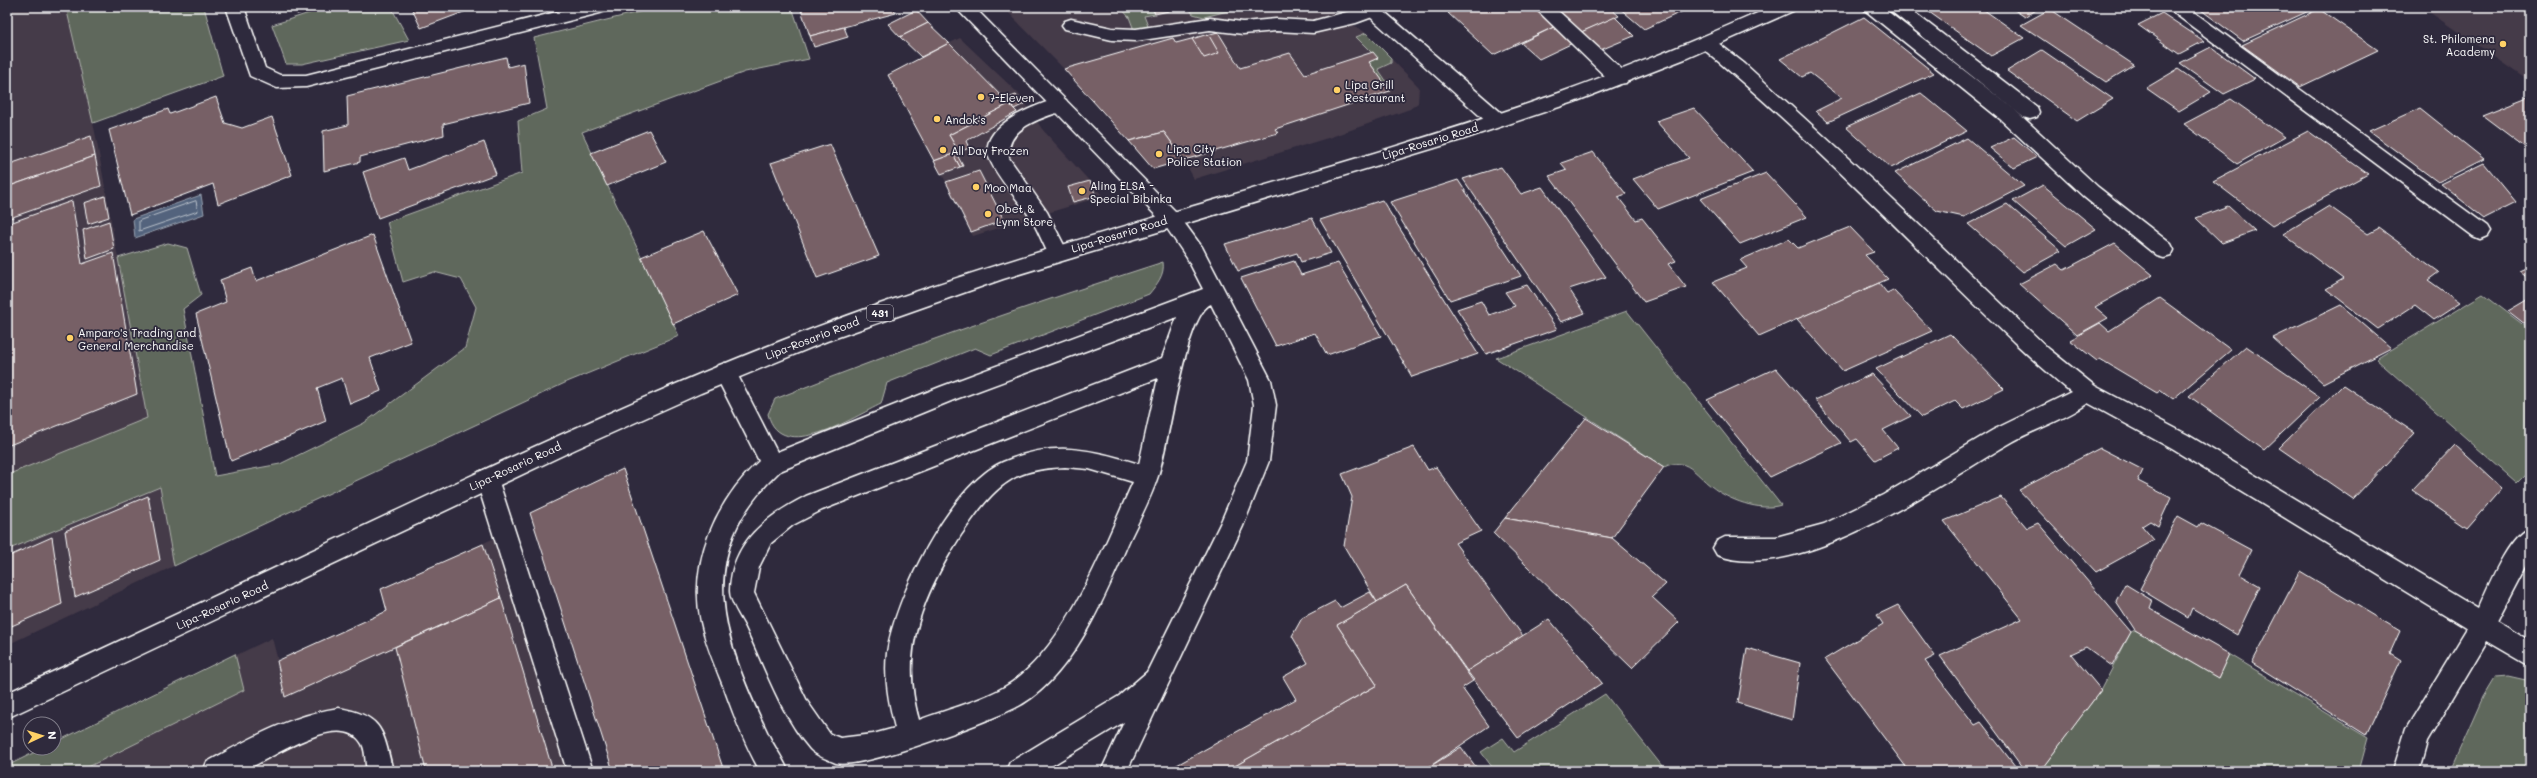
<svg xmlns="http://www.w3.org/2000/svg" width="2537" height="778" viewBox="0 0 2537 778" font-family="Mali,sans-serif">
  <rect width="100%" height="100%" fill="#2f2a3d"/>
  <filter id="ink" filterUnits="userSpaceOnUse"><feTurbulence type="fractalNoise" baseFrequency=".025" numOctaves="2"/><feDisplacementMap in="SourceGraphic" scale="8" xChannelSelector="R" yChannelSelector="G"/><feConvolveMatrix kernelMatrix="1 2 1 2 8 2 1 2 1" color-interpolation-filters="sRGB"/></filter>
  <g filter="url(#ink)">
    <!-- built -->
    <g fill="#453a49">
      <polygon points="7,7 66,7 95,132 174,566 7,645"/>
      <polygon points="1003,7 1326,7 1366,33 1419,87 1418,103 1410,109 1331,137 1194,179 1184,160 1164,132 1129,141 1064,69"/>
      <polygon points="2422,7 2530,7 2530,82"/>
      <polygon points="960,38 1021,96 1042,129 1103,196 973,236 946,182 888,75"/>
      <polygon points="497,537 568,771 7,771 7,766 43,748 54,748 54,743 272,638 278,661 387,611 381,589"/>
    </g>
    <!-- green -->
    <g fill="#5f675b" stroke="#afb3ad">
      <polygon points="66,7 204,7 223,76 93,123"/>
      <polygon points="328,7 391,7 409,40 302,64 286,64 272,25"/>
      <polygon points="659,7 792,7 809,59 745,72 582,132 679,336 567,382 174,566 160,487 7,550 7,475 147,418 118,258 168,243 187,248 201,295 183,309 215,476 280,464 364,423 465,348 476,307 461,279 434,272 403,282 387,222 522,173 518,121 547,109 534,38"/>
      <polygon points="1120,7 1152,7 1155,14 1144,16 1148,26 1134,30 1129,17"/>
      <polygon points="1188,7 1244,7 1204,17 1193,14"/>
      <polygon points="1366,33 1391,58 1391,63 1378,69 1389,85 1386,86 1369,62 1377,58 1356,37"/>
      <path d="M 1163,262 C 1165,275 1157,284 1149,294 L 991,355 L 975,348 L 887,383 L 881,404 C 855,416 781,465 768,414 L 775,399 C 903,348 1033,304 1163,262 Z"/>
      <polygon points="2483,294 2530,330 2530,470 2517,483 2376,359"/>
      <path d="M 1627,311 L 1781,505 C 1760,512 1728,500 1711,486 C 1695,474 1687,456 1664,467 L 1496,358 Z"/>
      <polygon points="2135,630 2218,678 2229,654 2368,738 2359,771 2040,771 2101,690 2131,632"/>
      <polygon points="235,654 244,690 80,771 7,771 7,766 43,748 54,748 54,743"/>
      <polygon points="2508,676 2530,681 2530,771 2450,771 2483,697 2495,677"/>
      <polygon points="1605,694 1666,771 1495,771 1481,752 1503,738 1514,752"/>
    </g>
    <!-- water -->
    <polygon fill="#53647d" stroke="#98a2b1" points="201,195 204,214 135,238 133,219"/>
    <g fill="none" stroke-linecap="round" stroke-linejoin="round">
      <!-- shore -->
      <polygon stroke="#bac1cb" stroke-width="1" points="196,201 198,211 139,231 139,221"/>
    </g>
    <!-- building -->
    <g fill="#776066" stroke="#fff">
      <polygon points="269,7 286,7 271,12"/>
      <polygon points="295,7 319,7 297,14"/>
      <polygon points="411,7 477,7 421,28"/>
      <polygon points="800,7 893,7 896,13 810,36"/>
      <polygon points="1152,7 1172,7 1173,10 1155,14"/>
      <polygon points="1462,7 1535,7 1556,26 1493,55 1448,13"/>
      <polygon points="1551,7 1609,7 1619,16 1579,33"/>
      <polygon points="1618,7 1692,7 1644,29"/>
      <polygon points="1922,7 1980,7 2024,38 1991,56"/>
      <polygon points="2010,7 2041,7 2025,17"/>
      <polygon points="2197,7 2307,7 2311,10 2243,41"/>
      <polygon points="2050,9 2134,65 2106,82 2021,25"/>
      <polygon points="2319,9 2378,50 2300,87 2242,45"/>
      <polygon points="916,10 928,23 900,37 888,24"/>
      <polygon points="2162,13 2204,41 2179,54 2138,25"/>
      <polygon points="1615,17 1634,36 1598,51 1579,33"/>
      <polygon points="1864,17 1934,73 1828,122 1816,111 1842,98 1810,73 1802,77 1780,59"/>
      <polygon points="928,23 949,43 921,57 900,37"/>
      <polygon points="1556,26 1575,42 1539,59 1521,43"/>
      <polygon points="844,27 848,37 814,47 810,36"/>
      <polygon points="1218,32 1240,68 1290,53 1305,74 1373,52 1378,58 1369,62 1390,91 1275,129 1278,133 1184,160 1164,132 1129,141 1064,69 1173,38 1176,43"/>
      <polygon points="1208,34 1219,53 1204,58 1192,39"/>
      <polygon points="949,43 1009,104 949,135 959,152 934,161 888,75"/>
      <polygon points="2211,47 2255,79 2224,94 2180,63"/>
      <polygon points="2042,50 2113,99 2077,121 2007,71"/>
      <polygon points="506,57 508,67 524,63 529,103 443,124 444,135 360,157 360,162 324,171 323,131 348,125 347,96"/>
      <polygon points="2178,69 2211,92 2179,111 2146,88"/>
      <polygon points="1921,93 1967,131 1891,168 1846,127"/>
      <polygon points="1016,95 1024,104 1014,109 1006,99"/>
      <polygon points="2530,96 2530,151 2482,115"/>
      <polygon points="216,97 225,123 242,128 272,117 292,175 218,204 213,184 130,215 109,130 168,109 170,114"/>
      <polygon points="2231,99 2285,137 2237,164 2184,124"/>
      <polygon points="1009,104 1017,112 966,141 969,148 959,152 949,135"/>
      <polygon points="1694,108 1753,172 1658,209 1633,179 1689,158 1656,121"/>
      <polygon points="2420,108 2484,159 2438,182 2369,131"/>
      <polygon points="649,130 666,162 607,186 591,153"/>
      <polygon points="2308,131 2368,174 2272,226 2213,181"/>
      <polygon points="1164,132 1184,160 1153,169 1129,141"/>
      <polygon points="91,136 95,156 7,187 7,165"/>
      <polygon points="2014,137 2037,157 2014,168 1990,148"/>
      <polygon points="1967,138 2024,186 1964,217 1937,211 1895,173"/>
      <polygon points="484,142 496,174 378,218 363,172 404,158 408,170"/>
      <polygon points="830,144 879,256 817,278 771,163"/>
      <polygon points="1593,152 1626,194 1618,197 1636,220 1642,218 1676,261 1668,264 1686,287 1644,302 1549,176 1567,170 1561,163"/>
      <polygon points="956,153 963,166 960,167 953,154"/>
      <polygon points="953,154 960,167 941,174 934,161"/>
      <polygon points="95,156 101,186 7,219 7,187"/>
      <polygon points="2484,163 2516,202 2484,218 2441,184"/>
      <polygon points="1501,167 1521,194 1542,187 1606,277 1569,289 1585,313 1561,322 1463,179"/>
      <polygon points="979,171 1004,220 971,232 946,182"/>
      <polygon points="1766,173 1807,217 1740,244 1700,199"/>
      <polygon points="1458,180 1521,276 1450,300 1390,202"/>
      <polygon points="1090,181 1096,196 1073,202 1068,187"/>
      <polygon points="2043,185 2096,229 2066,246 2013,201"/>
      <polygon points="105,196 109,217 88,224 84,203"/>
      <polygon points="1382,200 1478,354 1412,377 1320,220"/>
      <polygon points="72,201 82,264 113,253 137,394 7,446 7,224"/>
      <polygon points="2007,204 2061,251 2023,272 1968,224"/>
      <polygon points="2228,206 2255,231 2222,243 2196,218"/>
      <polygon points="2329,206 2368,234 2379,228 2439,272 2428,280 2460,303 2434,320 2415,305 2378,329 2326,289 2343,279 2283,234"/>
      <polygon points="1312,218 1331,253 1301,262 1297,253 1238,271 1225,244"/>
      <polygon points="109,221 114,249 87,259 83,230"/>
      <polygon points="1850,227 1874,252 1865,255 1888,279 1759,336 1713,282 1747,268 1740,260 1789,239 1798,248"/>
      <polygon points="704,231 738,295 673,324 641,257"/>
      <polygon points="373,235 411,342 370,358 381,391 350,404 342,378 317,388 326,421 231,461 196,314 226,302 220,280 252,268 256,281"/>
      <polygon points="2115,243 2153,275 2095,307 2108,318 2077,335 2019,284 2057,264 2064,270"/>
      <polygon points="1294,261 1301,275 1338,263 1381,336 1327,355 1315,333 1276,346 1241,278"/>
      <polygon points="2530,266 2530,280 2519,271"/>
      <polygon points="1879,283 1887,293 1893,290 1932,331 1843,371 1797,319"/>
      <polygon points="1527,285 1557,329 1486,354 1457,309 1481,301 1489,315 1515,306 1505,292"/>
      <polygon points="2160,298 2231,350 2173,399 2161,390 2157,393 2100,359 2097,361 2070,340 2100,323 2109,331"/>
      <polygon points="2530,298 2530,328 2508,311"/>
      <polygon points="2341,305 2391,348 2323,383 2273,338"/>
      <polygon points="1950,334 2004,389 1963,409 1955,401 1922,417 1876,369"/>
      <polygon points="2246,346 2320,397 2264,450 2189,396"/>
      <polygon points="1776,368 1841,443 1770,477 1707,400"/>
      <polygon points="1872,374 1911,416 1883,430 1898,448 1875,460 1857,439 1851,442 1815,400"/>
      <polygon points="2343,385 2415,433 2353,499 2279,448"/>
      <polygon points="1586,418 1664,467 1612,538 1505,518"/>
      <polygon points="2455,445 2502,488 2467,528 2412,490"/>
      <polygon points="1414,447 1428,470 1436,467 1481,531 1455,543 1523,636 1467,671 1406,585 1377,602 1344,546 1352,497 1342,474"/>
      <polygon points="2100,448 2143,470 2138,481 2171,498 2158,526 2150,521 2142,526 2154,540 2096,572 2019,490"/>
      <polygon points="623,469 724,771 613,771 530,513"/>
      <polygon points="148,496 160,560 75,597 65,531"/>
      <polygon points="2001,497 2027,528 2038,523 2131,632 2112,666 2086,647 2071,654 2101,690 2040,771 2025,771 1940,656 2022,619 1944,521"/>
      <polygon points="2178,516 2198,527 2201,523 2251,550 2239,574 2260,586 2237,635 2192,608 2188,618 2140,589"/>
      <polygon points="1505,518 1612,538 1666,584 1652,597 1679,622 1632,668 1493,533"/>
      <polygon points="52,537 62,604 7,628 7,557"/>
      <polygon points="483,544 501,598 285,697 277,661 387,611 381,589"/>
      <polygon points="2300,571 2400,631 2390,653 2401,660 2366,735 2252,663"/>
      <polygon points="2125,584 2153,601 2150,609 2229,654 2218,678 2135,630 2116,601"/>
      <polygon points="1406,585 1473,681 1462,688 1489,726 1423,771 1226,771 1377,685 1337,625"/>
      <polygon points="1370,592 1377,602 1337,625 1377,685 1226,771 1166,771 1296,699 1283,677 1308,663 1292,636 1302,618 1335,601 1340,608"/>
      <polygon points="501,598 553,771 426,771 395,647"/>
      <polygon points="1898,605 1935,656 1925,661 1975,725 1981,722 2019,771 1909,771 1825,659 1883,624 1877,615"/>
      <polygon points="1549,619 1602,683 1518,738 1467,671"/>
      <polygon points="1747,648 1800,663 1792,720 1738,703"/>
      <polygon points="1461,747 1479,771 1423,771"/>
    </g>
    <g fill="none" stroke-linecap="round" stroke-linejoin="round">
      <!-- service casing -->
      <g stroke="#fff" stroke-width="3">
        <g id="service">
          <polygon points="1365,7 1378,7 1381,11 1378,15 1356,23 1313,33 1276,31 1243,34 1210,30 1136,41 1112,40 1065,29 1062,25 1065,21 1071,19 1112,28 1136,29 1210,18 1243,22 1276,19 1313,21"/>
          <polygon points="1534,7 1554,7 1626,73 1628,78 1626,83 1619,84 1612,83"/>
          <polygon points="1861,7 1882,7 2014,109 2098,187 2171,244 2174,250 2171,256 2164,258 2157,256 2084,197 2000,119"/>
          <polygon points="1886,7 1907,7 2037,107 2039,112 2037,117 2030,119 2023,117"/>
          <path d="M 1059,98 L 1066,100 L 1068,105 L 1066,110 C 1042,118 1005,127 1009,158 L 1047,212 L 1068,253 L 1065,259 L 1058,261 L 1051,259 C 1044,246 1039,233 1032,220 C 1019,200 1000,182 990,160 C 975,126 1036,105 1059,98 Z"/>
          <path d="M 1170,210 L 1177,213 L 1202,247 L 1271,380 L 1276,405 L 1269,461 L 1243,526 L 1127,771 L 1101,771 L 1124,722 L 1043,771 L 1006,771 L 1010,762 L 1119,696 L 1147,672 L 1220,524 L 1247,461 L 1254,405 L 1249,380 L 1211,304 C 1185,314 1169,445 1158,476 C 1151,498 1140,518 1130,539 C 1106,594 1072,680 1015,708 C 986,722 863,770 836,763 C 829,760 815,755 810,749 C 781,715 765,667 746,627 C 741,617 730,602 730,591 C 731,542 767,516 806,496 L 1162,358 L 1177,317 L 956,399 L 780,471 C 691,554 722,637 768,734 C 774,747 783,758 788,771 L 760,771 C 745,745 734,716 724,688 C 715,666 706,645 701,622 C 688,563 716,501 759,461 L 714,372 L 717,366 L 725,363 L 733,366 L 777,452 L 940,387 L 1203,289 L 1187,258 L 1160,218 L 1163,213 ZM 1158,378 L 1139,464 C 1089,449 1054,440 1003,462 C 951,484 894,599 887,653 C 884,679 889,703 895,728 L 873,734 L 840,738 L 830,734 L 807,701 L 754,593 L 759,567 L 771,543 L 793,525 L 822,510 ZM 1065,467 L 1089,469 L 1133,482 C 1104,545 1064,657 999,690 C 974,703 945,710 919,720 C 899,649 923,595 961,535 C 975,515 990,492 1012,479 C 1027,470 1047,468 1065,467 Z"/>
          <polygon points="487,469 495,472 498,479 593,771 567,771 476,479 479,472"/>
          <path d="M 339,708 C 384,716 383,732 393,771 L 367,771 C 365,763 366,751 362,744 C 341,707 266,763 242,771 C 232,774 214,771 203,771 L 207,762 C 249,739 291,715 339,708 Z"/>
        </g>
      </g>
      <!-- minor casing -->
      <g stroke="#fff" stroke-width="3">
        <g id="minor">
          <polygon points="226,7 244,7 265,68 280,75 306,75 576,7 609,7 606,11 600,13 306,87 277,88 250,76"/>
          <polygon points="955,7 974,7 1177,213 1180,218 1177,223 1170,226 1163,223"/>
          <polygon points="1359,7 1379,7 1504,115 1507,120 1504,125 1497,127 1490,125"/>
          <polygon points="2166,7 2187,7 2487,226 2490,231 2487,236 2480,239 2473,236"/>
          <path d="M 1707,37 L 1713,39 L 1745,64 L 1872,180 L 2049,349 L 2095,386 L 2188,435 L 2478,609 C 2488,588 2508,535 2530,528 L 2530,558 L 2497,621 L 2530,641 L 2530,666 L 2487,641 L 2427,742 L 2419,771 L 2393,771 L 2406,729 L 2467,629 L 2172,449 L 2088,403 C 2064,421 2033,429 2007,445 C 1938,485 1799,586 1717,555 L 1713,548 L 1717,541 L 1725,537 L 1776,537 L 1824,524 L 1883,495 L 1993,430 L 2071,392 C 2025,355 1984,313 1942,272 C 1864,196 1786,117 1701,47 L 1698,43 L 1701,39 Z"/>
        </g>
      </g>
      <!-- primary casing -->
      <g stroke="#fff" stroke-width="3">
        <path id="primary" d="M 1771,7 L 1796,7 L 1793,11 L 1685,59 L 1574,102 L 1461,140 L 1003,279 L 827,341 L 701,393 L 576,449 L 7,718 L 7,693 C 160,623 312,550 464,479 C 600,416 736,355 877,305 C 1102,226 1334,172 1559,93 C 1631,67 1701,38 1771,7 Z"/>
      </g>
      <!-- service -->
      <use href="#service" fill="#2f2a3d" fill-rule="evenodd"/>
      <!-- minor -->
      <use href="#minor" fill="#2f2a3d" fill-rule="evenodd"/>
      <!-- primary -->
      <use href="#primary" fill="#2f2a3d" fill-rule="evenodd"/>
    </g>
  </g>
  <!-- markers -->
  <g fill="#ffd166" stroke="#2f2a3d" stroke-width="1.5">
    <circle cx="2503" cy="44" r="4"/>
    <circle cx="1337" cy="90" r="4"/>
    <circle cx="981" cy="97" r="4"/>
    <circle cx="937" cy="119" r="4"/>
    <circle cx="943" cy="150" r="4"/>
    <circle cx="1159" cy="154" r="4"/>
    <circle cx="976" cy="187" r="4"/>
    <circle cx="1082" cy="191" r="4"/>
    <circle cx="988" cy="214" r="4"/>
    <circle cx="70" cy="338" r="4"/>
  </g>
  <g text-anchor="middle" dominant-baseline="central" stroke-width="3.5" stroke-linejoin="round" paint-order="stroke">
    <!-- shield labels -->
    <rect fill="#2f2a3d" stroke="#c1bfc5" stroke-width="1" x="867" y="305" width="26" height="16" rx="3"/>
    <g font-size="10" font-weight="bold" fill="#fff">
      <text x="880" y="313">431</text>
    </g>
    <!-- poi labels -->
    <g font-size="11" fill="#fff" stroke="#2f2a3d" text-anchor="start">
      <text x="2495" y="38" text-anchor="end">St. Philomena<tspan x="2495" dy="13">Academy</tspan></text>
      <text x="1345" y="84">Lipa Grill<tspan x="1345" dy="13">Restaurant</tspan></text>
      <text x="989" y="97">7-Eleven</text>
      <text x="945" y="119">Andok's</text>
      <text x="1167" y="148">Lipa City<tspan x="1167" dy="13">Police Station</tspan></text>
      <text x="951" y="150">All Day Frozen</text>
      <text x="1090" y="185">Aling ELSA -<tspan x="1090" dy="13">Special Bibinka</tspan></text>
      <text x="984" y="187">Moo Maa</text>
      <text x="996" y="208">Obet &amp;<tspan x="996" dy="13">Lynn Store</tspan></text>
      <text x="78" y="332">Amparo's Trading and<tspan x="78" dy="13">General Merchandise</tspan></text>
    </g>
    <!-- street labels -->
    <g font-size="11" fill="#fff" stroke="#2f2a3d">
      <text transform="translate(1430 141) rotate(-17)">Lipa-Rosario Road</text>
      <text transform="translate(1119 234) rotate(-17)">Lipa-Rosario Road</text>
      <text transform="translate(812 338) rotate(-21)">Lipa-Rosario Road</text>
      <text transform="translate(515 466) rotate(-25)">Lipa-Rosario Road</text>
      <text transform="translate(222 605) rotate(-25)">Lipa-Rosario Road</text>
    </g>
  </g>
  <!-- margin -->
  <rect width="2537" height="778" fill="none" stroke="#2f2a3d" stroke-width="24"/>
  <rect x="12" y="12" width="2513" height="754" fill="none" stroke="#fff" stroke-width="1.5" filter="url(#ink)"/>
  <!-- north arrow -->
  <g transform="translate(42 736) rotate(86)"><circle r="19" fill="#2f2a3d" stroke="#827f8b"/>
  <path d="M0-3L7 15L0 10L-7 15Z" fill="#ffd166"/>
  <text y="-6" font-size="11" font-weight="bold" text-anchor="middle" fill="#ffffff">N</text>
  </g>
</svg>
